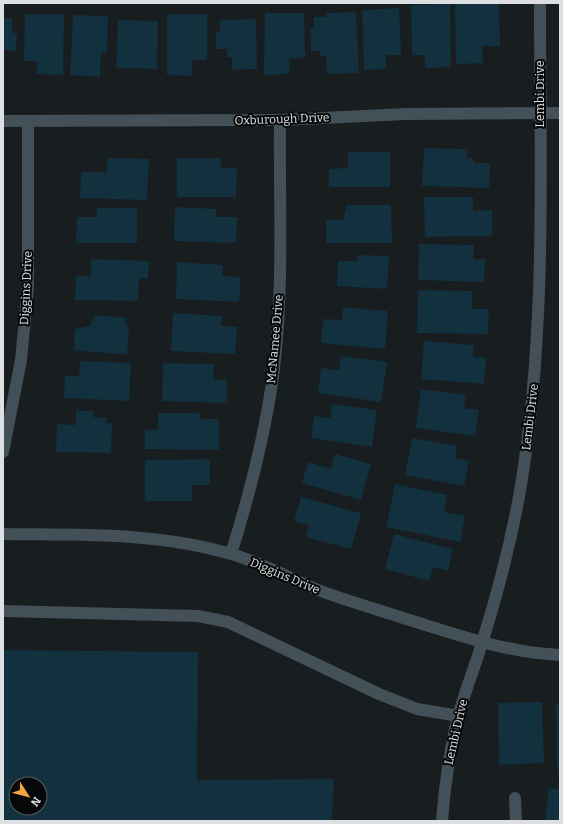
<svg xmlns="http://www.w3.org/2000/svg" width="563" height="824" viewBox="0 0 563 824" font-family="Bitter,serif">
  <rect width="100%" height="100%" fill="#181d20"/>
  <!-- building -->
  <g fill="#12303e" fill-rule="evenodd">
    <polygon points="455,3 499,3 500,46 482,46 483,63 456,64"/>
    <polygon points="450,4 451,67 425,68 425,55 412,55 411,5"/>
    <polygon points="399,8 401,55 386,55 386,69 364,70 362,10"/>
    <polygon points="356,12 359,73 327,74 326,56 320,57 320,51 311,51 310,29 314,29 314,17 327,17 326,13"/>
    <polygon points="265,13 304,13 305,58 290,59 289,74 264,75"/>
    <polygon points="25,14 64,14 63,75 37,74 37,61 24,61"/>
    <polygon points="167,14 207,14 207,60 192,60 192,76 167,75"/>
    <polygon points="73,15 108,16 107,52 101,53 100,77 70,75"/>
    <polygon points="3,18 12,19 12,32 17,34 16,51 3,50"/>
    <polygon points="256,19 257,69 232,70 232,57 227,57 227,49 216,49 216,32 220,32 220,20"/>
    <polygon points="118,20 158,21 157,69 116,68"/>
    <polygon points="424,148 467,149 467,158 472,158 474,163 490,163 489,188 422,186"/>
    <polygon points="348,152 390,152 390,187 329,187 329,169 348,168"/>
    <polygon points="107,158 149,159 147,200 80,198 81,172 107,172"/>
    <polygon points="177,158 220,158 222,168 237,168 236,197 177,197"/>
    <polygon points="424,197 473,197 473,211 492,210 492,236 425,237"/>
    <polygon points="347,205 391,205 392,243 326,243 326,220 343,220"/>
    <polygon points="175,207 216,209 216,217 237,217 236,243 174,241"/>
    <polygon points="97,208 137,208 137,243 76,243 77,217 97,217"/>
    <polygon points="419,244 474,245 473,259 485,259 484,282 418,280"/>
    <polygon points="357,255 389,256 387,289 337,286 338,261 357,261"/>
    <polygon points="91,259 149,261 148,278 139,278 138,301 75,300 76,276 91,276"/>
    <polygon points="177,262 223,265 222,276 241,277 239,302 176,299"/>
    <polygon points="418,290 472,291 472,309 489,309 488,334 417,333"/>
    <polygon points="343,307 388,311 385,349 321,343 323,319 342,320"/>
    <polygon points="173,313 222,316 221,326 237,327 235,354 171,351"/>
    <polygon points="95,315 126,318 126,326 129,326 127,355 74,350 75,329 90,326"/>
    <polygon points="424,341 474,345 473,357 486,358 484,384 421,379"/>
    <polygon points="341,356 387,362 381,402 318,393 321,368 339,370"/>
    <polygon points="80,361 131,363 129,401 64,398 65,376 79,376"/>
    <polygon points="163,363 214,364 213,379 227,380 227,403 162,401"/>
    <polygon points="421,389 466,395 464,408 479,410 475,436 416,428"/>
    <polygon points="332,404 377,410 372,447 311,438 314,416 330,418"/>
    <polygon points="76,411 93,411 93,417 106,418 106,423 112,423 111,453 56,452 57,424 76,425"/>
    <polygon points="158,413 199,413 201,419 219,419 219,450 145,449 145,429 158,430"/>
    <polygon points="412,438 457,446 455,458 469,461 464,486 405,475"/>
    <polygon points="335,454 371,464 361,500 302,483 308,462 331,469"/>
    <polygon points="210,459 210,485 192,485 192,501 145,501 145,460"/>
    <polygon points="395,484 447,495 444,512 465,516 460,542 386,527"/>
    <polygon points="301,497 361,513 351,549 306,537 309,525 294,521"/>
    <polygon points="394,534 453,549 448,571 433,567 429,581 385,569"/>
    <path d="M 3,650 L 198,652 L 197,780 L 334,779 L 332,821 L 3,821 ZM 16,784 L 40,784 L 40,808 L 16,808 Z"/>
    <polygon points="542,702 544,763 499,765 498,703"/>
    <polygon points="556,704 560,704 560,769 557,769"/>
    <polygon points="549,788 560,789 560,821 545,821"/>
  </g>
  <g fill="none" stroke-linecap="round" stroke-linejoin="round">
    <!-- service -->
    <g stroke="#435057" stroke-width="12">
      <polyline points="3,611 198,616 228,622 379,694 417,709 459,716"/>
      <polyline points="515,798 516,821"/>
    </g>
    <!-- minor -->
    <g stroke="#435057" stroke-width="12">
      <polyline points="3,121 280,120 406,114 560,113"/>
      <polyline points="3,452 21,360 28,287 28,121"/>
      <path d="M 3,534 C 80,535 157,532 231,554 C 262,563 289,578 318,590 C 350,602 383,611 416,622 C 464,637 510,653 560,655"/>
      <path d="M 231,554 C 250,493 266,432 274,368 C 284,286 279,202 280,120"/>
      <path d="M 442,821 C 444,792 448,763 454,734 C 460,703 473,673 482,643 C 498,592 512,538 521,485 C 547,326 540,164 540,3"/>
    </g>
  </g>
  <g text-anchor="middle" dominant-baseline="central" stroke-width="4" stroke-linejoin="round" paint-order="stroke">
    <!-- street labels -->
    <g font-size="12" fill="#dde0e2" stroke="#050708">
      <text transform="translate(540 94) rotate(-90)">Lembi Drive</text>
      <text transform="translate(282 119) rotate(-2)">Oxburough Drive</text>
      <text transform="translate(26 288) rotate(-87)">Diggins Drive</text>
      <text transform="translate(275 339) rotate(-85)">McNamee Drive</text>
      <text transform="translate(530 417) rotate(-83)">Lembi Drive</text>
      <text transform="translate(285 576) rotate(23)">Diggins Drive</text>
      <text transform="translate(456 732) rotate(-77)">Lembi Drive</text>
    </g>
  </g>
  <!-- border -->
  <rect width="563" height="824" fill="none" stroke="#dde0e2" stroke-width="8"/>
  <!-- north arrow -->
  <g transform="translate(28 796) rotate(126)"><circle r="19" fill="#050708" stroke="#5b5e5f"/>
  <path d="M0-3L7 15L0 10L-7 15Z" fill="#f1a540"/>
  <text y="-6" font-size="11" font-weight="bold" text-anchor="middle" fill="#dde0e2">N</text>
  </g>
</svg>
